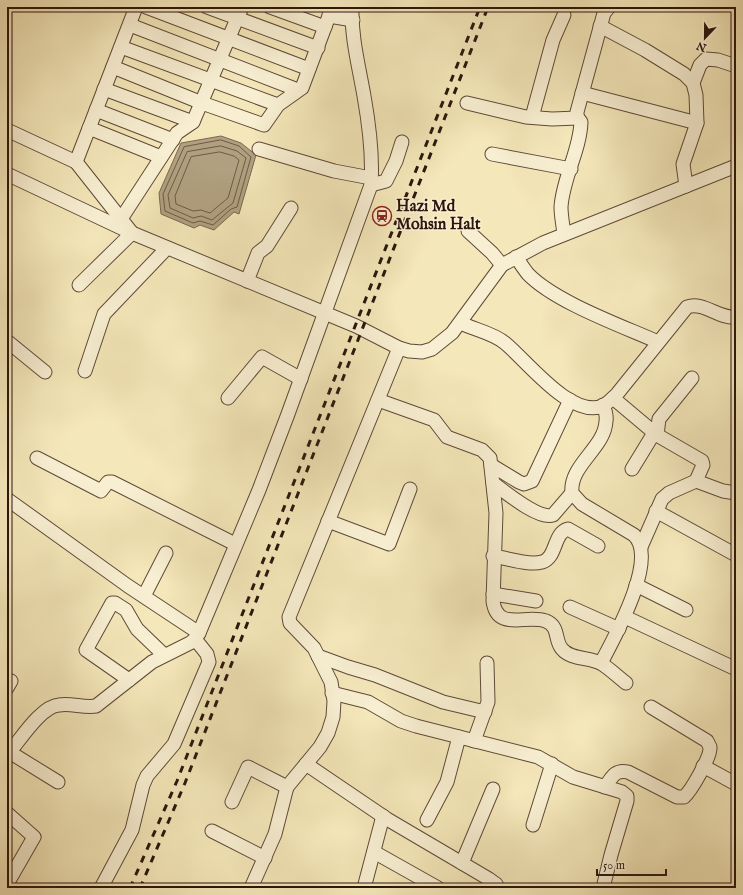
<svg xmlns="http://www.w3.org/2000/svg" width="743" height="895" viewBox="0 0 743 895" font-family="'IM FELL English',serif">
  <rect width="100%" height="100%" fill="#f4e7b9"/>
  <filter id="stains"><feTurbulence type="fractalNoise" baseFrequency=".005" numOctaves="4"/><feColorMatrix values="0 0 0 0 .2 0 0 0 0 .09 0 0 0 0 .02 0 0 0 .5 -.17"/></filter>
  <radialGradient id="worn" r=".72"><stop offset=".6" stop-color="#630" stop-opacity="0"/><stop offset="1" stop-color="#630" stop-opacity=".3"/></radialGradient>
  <!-- water -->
  <polygon fill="#b0a07f" stroke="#7b6851" points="221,136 241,143 256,155 239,214 234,212 214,230 200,225 194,228 161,214 159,193 181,143"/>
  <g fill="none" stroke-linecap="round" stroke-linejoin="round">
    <!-- shore -->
    <g stroke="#6e5a46" stroke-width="1">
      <polygon points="221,140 239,146 251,157 237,207 231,209 213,225 200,221 193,223 165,211 163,194 184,147"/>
      <polygon points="221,146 237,151 246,158 233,203 212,220 201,216 193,218 170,208 168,195 187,152"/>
      <polygon points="220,152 234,156 239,160 228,198 210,213 201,210 193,211 176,204 175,196 191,157"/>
    </g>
    <!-- minor casing -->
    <g stroke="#5e4a38" stroke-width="15">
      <g id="minor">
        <polyline points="146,7 309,69"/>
        <polyline points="207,7 318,48"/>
        <polyline points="270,7 325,27"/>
        <polyline points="329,16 353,20"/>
        <polyline points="130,25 298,90"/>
        <polyline points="600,26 645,50 684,74 693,83 696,95 697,123 683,164 686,186"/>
        <polyline points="121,47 278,105"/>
        <polyline points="113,67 202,103 264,125 278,105 302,88 329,16 330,7"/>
        <polyline points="693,83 700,65 706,59 718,60 736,66"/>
        <polyline points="104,89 193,122"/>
        <polyline points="582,93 697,123"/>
        <polyline points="467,103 526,117 552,119 578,118"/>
        <polyline points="96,110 173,140"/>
        <polyline points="532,117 553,40 564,15"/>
        <polyline points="89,128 161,157"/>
        <polyline points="7,130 76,162"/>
        <polyline points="259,149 334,171 371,178"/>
        <polyline points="492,154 571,169"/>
        <polyline points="7,174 132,233 356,326 399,348 409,351 422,352 432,349 452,333 502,265 543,243 736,166"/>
        <polyline points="371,185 386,181 396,161 402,142"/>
        <polyline points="121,219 177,133 193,122 242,7"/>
        <polyline points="468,231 492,253 502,265"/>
        <path d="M 564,234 C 563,225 561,216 561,207 C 563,177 580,151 581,122 L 577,117 L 577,112 L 604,13 L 609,7"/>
        <path d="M 516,257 C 520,263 524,269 528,274 C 555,302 622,326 658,342"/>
        <polyline points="247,281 258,253 267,246 291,208"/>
        <polyline points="79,285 132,233 76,162 136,7"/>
        <path d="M 461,323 C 475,330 493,333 505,343 C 527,361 571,419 603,406 C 608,403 613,398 617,394 L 687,307 C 703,301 719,319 736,317"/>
        <polyline points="7,341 45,372"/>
        <polyline points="85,371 104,314 167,248"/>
        <polyline points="228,398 262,357 301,379"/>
        <polyline points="613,398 657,435 702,461 703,465 696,481"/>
        <path d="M 378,400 L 434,420 L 447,437 L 482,450 L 490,458 L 496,513 L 493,601 C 497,632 526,614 546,621 C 560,627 554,640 562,649 C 571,660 590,657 602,664 C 610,669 618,677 626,683"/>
        <polyline points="657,435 659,419 692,378"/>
        <polyline points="37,458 101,491 108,482 112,482 235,544"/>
        <polyline points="491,465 519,482 524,484 532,481 570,400"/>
        <polyline points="632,469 654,433"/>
        <path d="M 493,483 C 505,492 539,520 553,515 L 572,493"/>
        <polyline points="7,499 128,586 199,633"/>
        <polyline points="656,511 736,555"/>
        <polyline points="328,521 389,544 410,489"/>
        <polyline points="641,547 662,499 669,493 696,481 723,491 736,493"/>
        <path d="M 493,556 C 508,558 528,566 542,562 C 557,558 553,533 568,529 L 598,546"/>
        <polyline points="636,585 686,610"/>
        <polyline points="493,594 536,601"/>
        <polyline points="144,596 166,553"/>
        <polyline points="570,607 619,629"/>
        <polyline points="625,617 736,669"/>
        <polyline points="318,656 348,667 375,675 443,702 485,712"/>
        <path d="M 601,663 C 614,638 659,559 634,535 L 582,504 L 572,493 C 569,465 605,448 606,421 C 607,416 605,410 603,405"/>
        <polyline points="129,680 86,650 112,603 115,603 126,610 137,629 164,655"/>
        <polyline points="7,688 11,681"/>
        <polyline points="332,693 368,702 401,721 416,726 538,757 573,777 622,792 627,796 627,801 611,855 603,888"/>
        <polyline points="474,741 488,702 487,663"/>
        <path d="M 7,747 L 12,749 C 22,737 42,706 59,705 C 71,703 84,708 96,706 L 152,662 L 190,643 L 195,639 L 199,633 L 259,490 L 288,414 L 371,185 C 373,156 369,124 364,96 C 359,67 351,37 352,7"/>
        <polyline points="10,749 11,753 58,782"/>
        <polyline points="306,764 387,819 489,879 496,884 498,888"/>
        <polyline points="703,766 736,784"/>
        <path d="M 605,787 C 612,777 615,769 628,772 L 677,797 L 684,797 C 691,791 711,757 710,747 C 709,745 708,743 707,741 L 651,707"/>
        <polyline points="232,802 248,767 287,787"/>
        <polyline points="7,813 34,837 7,884"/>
        <polyline points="427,820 447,782 459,737"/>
        <polyline points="533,825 552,764"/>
        <polyline points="212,831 265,858"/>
        <polyline points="374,852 438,888"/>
        <polyline points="462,863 493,789"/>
        <polyline points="101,888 132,830 143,785 147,776 174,744 209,662 207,654 195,639"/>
        <polyline points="251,888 275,834 287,787 320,747 328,733 333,717 334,701 331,682 314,648 290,623 289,617 399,348"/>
        <polyline points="364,888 383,816"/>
      </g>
    </g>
    <!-- minor -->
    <use href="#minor" stroke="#f8efd2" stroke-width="13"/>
    <!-- rail -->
    <g stroke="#2c150d" stroke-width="3" stroke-dasharray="7 7" stroke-linecap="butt">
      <polyline points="130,888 177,781 480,7"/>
      <polyline points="140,888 185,783 488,7"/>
    </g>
  </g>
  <!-- icons -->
  <defs>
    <g id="station-ring" transform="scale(1)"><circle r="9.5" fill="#f8efd2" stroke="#8f2418" stroke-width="1.5"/><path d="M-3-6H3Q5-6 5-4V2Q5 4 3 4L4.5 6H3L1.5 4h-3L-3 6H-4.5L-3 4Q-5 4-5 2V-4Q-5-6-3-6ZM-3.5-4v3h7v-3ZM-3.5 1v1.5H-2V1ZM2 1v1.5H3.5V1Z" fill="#8f2418"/></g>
  </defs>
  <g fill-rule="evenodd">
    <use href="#station-ring" x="382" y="216"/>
  </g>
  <g text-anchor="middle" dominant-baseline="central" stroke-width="3" stroke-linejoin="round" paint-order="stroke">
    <!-- poi labels -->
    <g font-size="16" font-weight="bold" fill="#2c150d" stroke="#f8efd2" text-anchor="start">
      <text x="396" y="207">Hazi Md<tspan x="396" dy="18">Mohsin Halt</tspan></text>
    </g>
  </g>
  <!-- margin -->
  <rect width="743" height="895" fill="none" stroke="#f4e7b9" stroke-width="24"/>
  <rect x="8" y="8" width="727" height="879" fill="none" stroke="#2c150d" stroke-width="2"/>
  <rect x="12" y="12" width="719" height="871" fill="none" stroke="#2c150d"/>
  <!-- north arrow -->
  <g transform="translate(705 38) rotate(202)" stroke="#f8efd2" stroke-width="3" paint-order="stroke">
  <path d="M0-3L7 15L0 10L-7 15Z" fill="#2c150d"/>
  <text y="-6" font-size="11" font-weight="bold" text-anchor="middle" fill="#2c150d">N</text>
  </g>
  <!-- scale -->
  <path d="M597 869v6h69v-6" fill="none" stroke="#2c150d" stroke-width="2"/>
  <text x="603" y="869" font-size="12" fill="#2c150d" stroke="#f8efd2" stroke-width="3" paint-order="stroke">50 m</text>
  <rect width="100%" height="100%" filter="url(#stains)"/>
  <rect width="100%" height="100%" fill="url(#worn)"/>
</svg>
